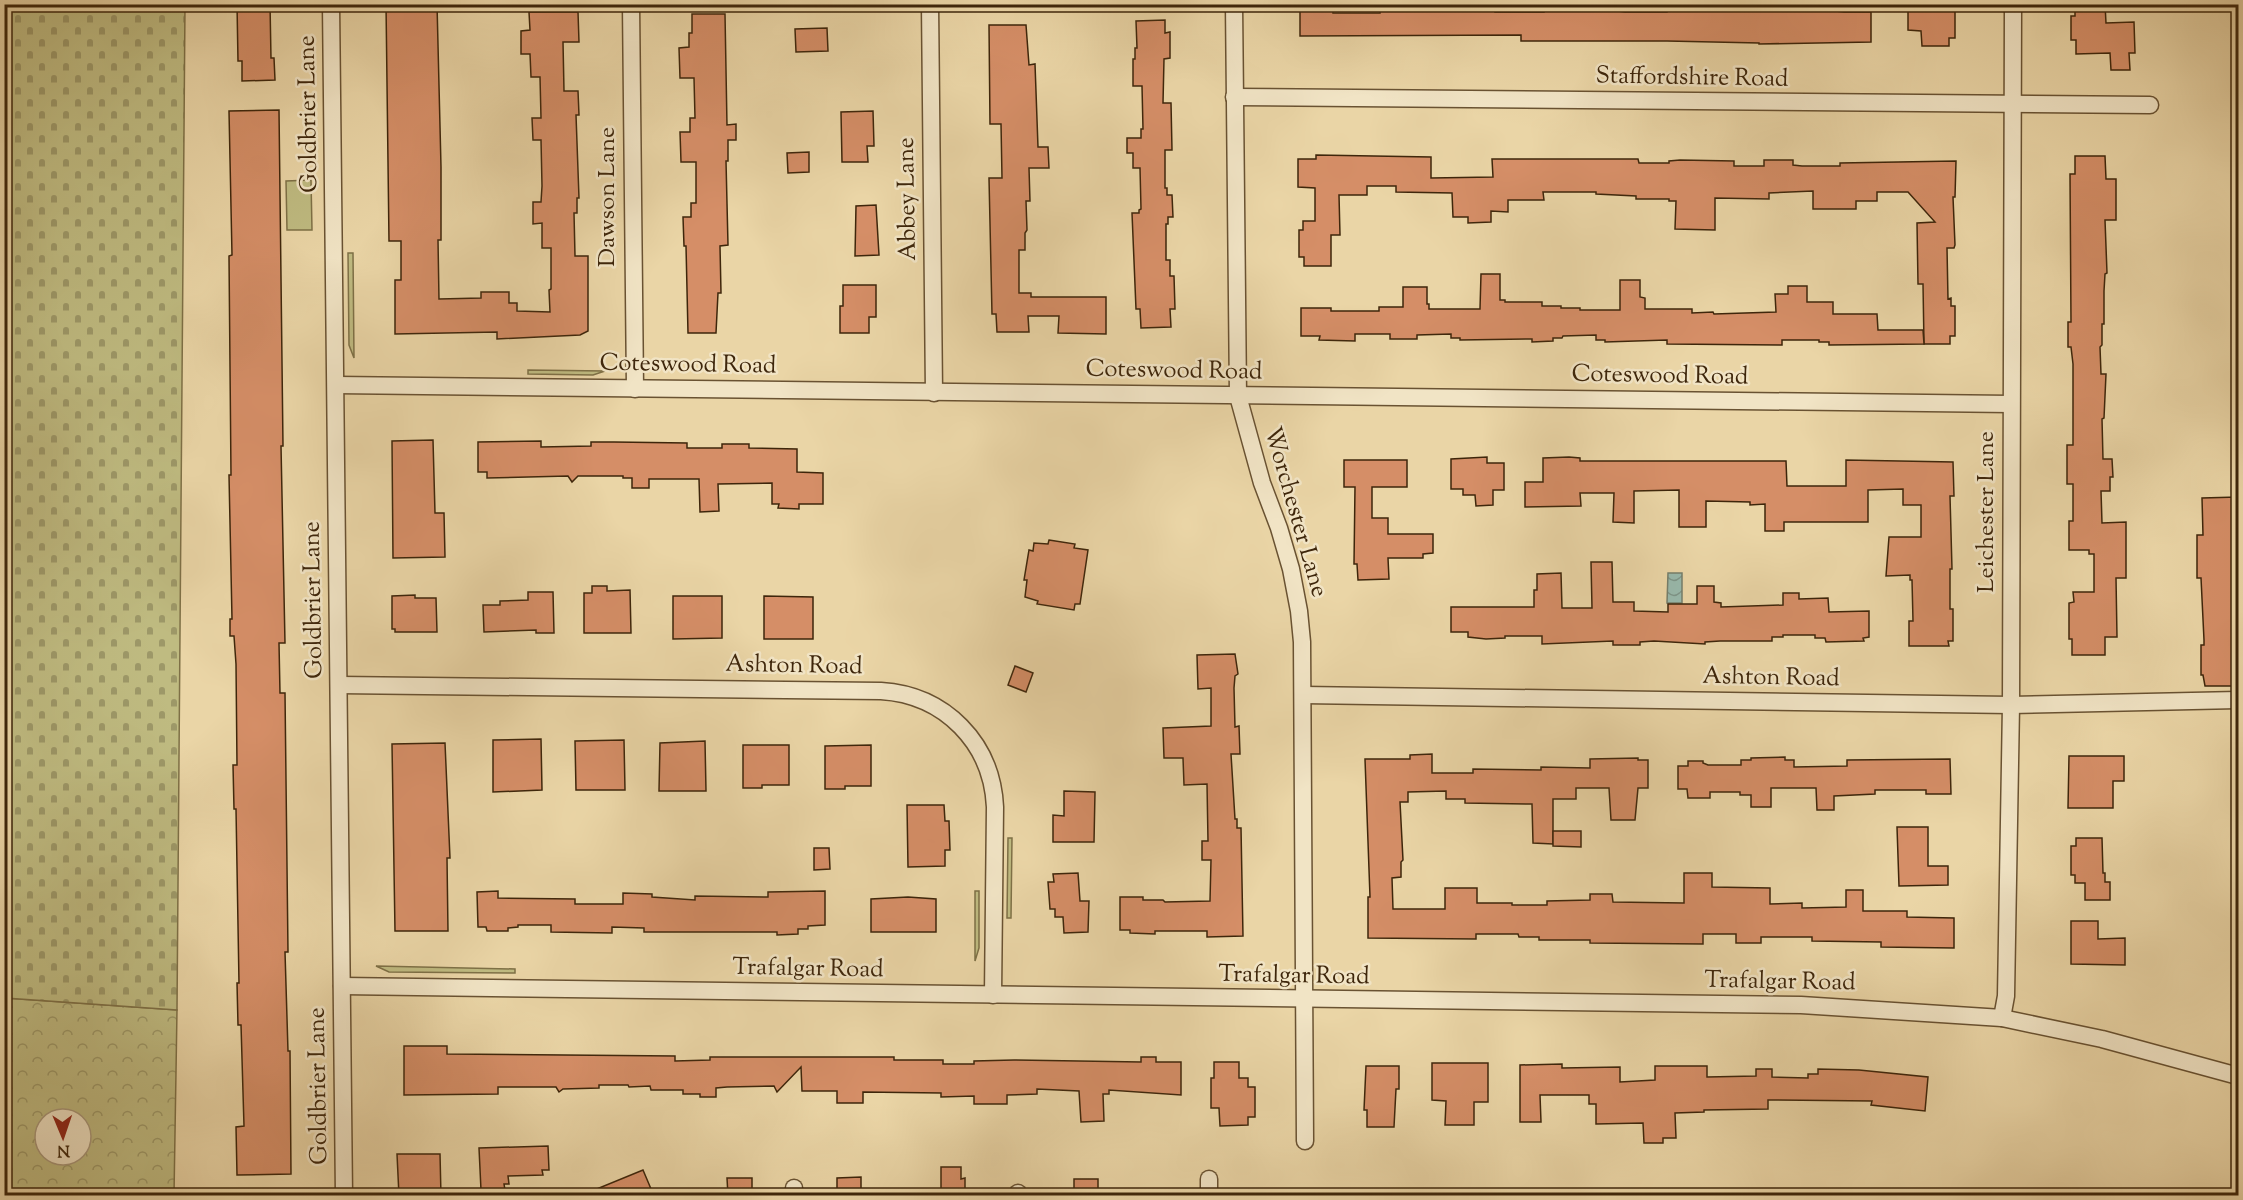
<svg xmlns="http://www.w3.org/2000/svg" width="2243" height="1200" viewBox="0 0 2243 1200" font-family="'Sorts Mill Goudy',serif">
  <defs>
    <pattern id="forest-crowns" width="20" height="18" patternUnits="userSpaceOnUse" patternTransform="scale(1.5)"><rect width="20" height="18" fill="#bfbb81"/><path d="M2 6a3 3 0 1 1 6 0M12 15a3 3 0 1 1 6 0" fill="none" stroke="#9d9868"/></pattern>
    <pattern id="cemetery-stones" width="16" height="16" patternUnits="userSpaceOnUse" patternTransform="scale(1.5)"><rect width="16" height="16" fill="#bfbb81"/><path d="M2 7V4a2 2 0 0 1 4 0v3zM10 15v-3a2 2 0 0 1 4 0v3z" fill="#9d9868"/></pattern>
    <pattern id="water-waves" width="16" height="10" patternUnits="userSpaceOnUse" patternTransform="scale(1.5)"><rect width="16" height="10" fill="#98b8ab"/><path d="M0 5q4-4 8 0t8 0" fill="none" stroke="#7d9589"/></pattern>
  </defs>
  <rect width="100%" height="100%" fill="#ead5a6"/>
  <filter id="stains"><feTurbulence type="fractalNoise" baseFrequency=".00333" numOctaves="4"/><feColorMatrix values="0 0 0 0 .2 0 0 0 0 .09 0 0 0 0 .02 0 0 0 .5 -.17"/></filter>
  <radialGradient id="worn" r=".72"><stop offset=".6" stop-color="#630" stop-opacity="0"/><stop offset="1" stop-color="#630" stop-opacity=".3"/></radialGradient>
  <!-- green -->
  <g fill="#bfbb81" stroke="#7e7046" stroke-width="1.5">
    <polygon points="311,180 312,230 287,230 286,181"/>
    <polygon points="348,253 353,253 354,358 349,345"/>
    <polygon points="528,370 605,371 593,375 528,374"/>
    <polygon points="1008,838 1012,838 1011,918 1007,918"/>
    <polygon points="975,891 979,891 979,948 975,961"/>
    <polygon points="376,966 515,969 515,973 389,972"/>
  </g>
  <!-- forest -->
  <path fill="url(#forest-crowns)" stroke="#7e7046" stroke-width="1.5" fill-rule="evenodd" d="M 5,998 L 177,1010 L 174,1195 L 5,1195 ZM 45,1119 L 81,1119 L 81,1155 L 45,1155 Z"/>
  <!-- cemetery -->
  <polygon fill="url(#cemetery-stones)" stroke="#7e7046" stroke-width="1.5" points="4,5 185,5 177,1010 5,998"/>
  <!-- water -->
  <polygon fill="url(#water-waves)" stroke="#747e6b" stroke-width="1.5" points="1668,573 1682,573 1682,603 1667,603"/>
  <!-- building -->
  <g fill="#d58e67" stroke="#3e260b" stroke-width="1.5">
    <polygon points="237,4 270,4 271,58 274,58 275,80 242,81 242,61 238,61"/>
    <polygon points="386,4 437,4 441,167 441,240 438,240 439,299 481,298 481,292 509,292 509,303 517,303 517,311 550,312 549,290 551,289 551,248 542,248 542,223 533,224 533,202 541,202 542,186 541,140 533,140 532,118 541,118 540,77 531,77 530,54 521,54 521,31 530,30 529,12 578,12 579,42 563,42 564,91 578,91 579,115 576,115 579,198 577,198 577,213 574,213 575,256 588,256 588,331 580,335 497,339 497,332 395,334 395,280 401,280 401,241 389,241"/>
    <polygon points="1300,4 1333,4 1333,13 1380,13 1380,6 1385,4 1431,5 1431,11 1478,10 1478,4 1495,4 1495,12 1544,12 1544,4 1570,4 1570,7 1618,7 1618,11 1625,12 1667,12 1667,9 1690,9 1690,4 1708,4 1708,9 1739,10 1762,8 1762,4 1783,4 1783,10 1836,9 1836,11 1844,12 1871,12 1871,42 1759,44 1759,43 1667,41 1521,41 1521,35 1300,36"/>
    <polygon points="1908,4 1949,4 1949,11 1955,11 1955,38 1949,38 1949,46 1922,46 1921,31 1908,30"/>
    <polygon points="2075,4 2105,4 2106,23 2134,22 2135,53 2129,53 2130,70 2111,70 2110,53 2076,54 2076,40 2071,40 2071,16 2075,16"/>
    <polygon points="692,14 725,14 727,125 736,124 736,140 728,140 728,161 726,161 728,245 720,246 721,293 718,293 716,333 688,333 686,246 684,246 683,217 691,217 691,203 696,203 696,162 681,162 680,132 690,132 690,118 695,118 694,78 680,78 679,48 689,47 689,33 692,33"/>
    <polygon points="1165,20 1165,33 1170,32 1170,58 1164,59 1163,103 1171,103 1172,150 1165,150 1165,188 1167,188 1167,195 1172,195 1173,217 1168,217 1168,224 1166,224 1166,260 1170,260 1170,276 1174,276 1175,309 1170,309 1171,327 1141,328 1140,309 1136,309 1132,213 1139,213 1139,210 1141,209 1140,168 1133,168 1133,153 1127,153 1127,138 1141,138 1141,129 1143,129 1142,86 1133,86 1133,59 1135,59 1135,48 1137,48 1136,21"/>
    <polygon points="989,25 1026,25 1029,65 1035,64 1038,147 1048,147 1049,168 1029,168 1030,201 1026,201 1027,230 1025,233 1025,250 1019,250 1019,293 1031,293 1031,297 1106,297 1106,334 1058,333 1059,316 1028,316 1029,332 997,332 996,314 992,314 989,178 1002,178 1001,124 990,124"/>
    <polygon points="827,28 828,51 796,52 795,29"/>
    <polygon points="279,110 283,446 281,446 285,643 279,643 280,693 285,693 288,952 285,952 288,1051 290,1051 291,1174 237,1175 236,1127 244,1126 241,1025 238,1025 237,983 239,983 236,809 234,809 233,765 237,765 236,664 234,636 230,636 230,619 232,619 229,475 231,475 229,256 232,255 229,111"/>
    <polygon points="873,111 874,146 867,146 868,162 842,162 841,112"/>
    <polygon points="809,152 809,172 788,173 787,153"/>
    <polygon points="1316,155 1431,157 1431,178 1493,177 1492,159 1638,159 1639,163 1669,163 1669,161 1680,160 1734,161 1734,166 1764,166 1764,160 1793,160 1793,165 1802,166 1840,166 1840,163 1956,161 1955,197 1953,197 1955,245 1954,248 1947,248 1948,299 1951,298 1951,306 1955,306 1955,336 1950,336 1950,344 1924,344 1923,284 1918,284 1917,223 1935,222 1908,192 1877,192 1877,201 1856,201 1856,209 1813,209 1813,191 1769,193 1769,199 1715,198 1715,230 1675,229 1676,201 1669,201 1669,199 1636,199 1636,196 1596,194 1596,192 1543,192 1544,200 1508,200 1508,212 1491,211 1491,222 1468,223 1468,217 1453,217 1452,193 1396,192 1396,186 1367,186 1367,195 1339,195 1340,235 1331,235 1331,266 1304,266 1304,257 1299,257 1299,230 1303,230 1303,221 1315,221 1315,188 1298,187 1298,159 1316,159"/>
    <polygon points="2075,156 2105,156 2106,179 2116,179 2116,220 2105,220 2107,273 2105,274 2104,291 2104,324 2102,324 2102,345 2100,347 2101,374 2106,374 2104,418 2102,419 2103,459 2112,459 2113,477 2110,477 2110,491 2101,491 2102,523 2126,522 2126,578 2116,578 2117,637 2105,637 2105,655 2072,655 2072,639 2069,639 2069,603 2074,602 2073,592 2094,592 2094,554 2089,554 2089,550 2069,550 2069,521 2073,521 2073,484 2067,484 2067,445 2073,445 2073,364 2071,347 2068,347 2068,322 2071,322 2070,174 2075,174"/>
    <polygon points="876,205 879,255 855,256 856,206"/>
    <polygon points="1481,274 1500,274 1500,300 1505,300 1505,302 1542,302 1542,306 1561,306 1561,308 1580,308 1580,310 1620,310 1620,280 1640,280 1640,297 1645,298 1645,309 1692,309 1692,313 1713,312 1714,314 1776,312 1775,294 1788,294 1788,286 1807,286 1807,302 1833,302 1833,314 1877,314 1878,330 1923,330 1924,344 1829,345 1829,342 1819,342 1819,340 1782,340 1782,345 1667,344 1667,340 1605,342 1605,340 1596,340 1596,335 1563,336 1562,338 1553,338 1553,341 1532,342 1532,339 1460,340 1460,338 1451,338 1451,334 1417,335 1417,339 1390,339 1390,334 1355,334 1355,341 1319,340 1320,336 1301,336 1301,308 1331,308 1331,311 1379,311 1379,307 1403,307 1403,287 1427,287 1427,304 1429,304 1429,309 1480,309"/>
    <polygon points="843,285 876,285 876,317 869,317 869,333 840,333 840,306 843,306"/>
    <polygon points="433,440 435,513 444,513 445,557 393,558 392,441"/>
    <polygon points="541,441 541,447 591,446 591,442 614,442 687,443 687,448 722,448 722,444 749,444 749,448 797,449 797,472 823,473 823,504 799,504 799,509 778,508 779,504 772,504 772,483 718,484 719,511 700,512 699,479 649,479 649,488 632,488 632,478 623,478 623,476 578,476 572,482 568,476 487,478 487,472 478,472 478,442"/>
    <polygon points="1487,457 1487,463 1504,463 1504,490 1493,490 1493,505 1476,506 1475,495 1463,495 1463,489 1451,489 1451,459"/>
    <polygon points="1569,457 1580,458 1580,461 1786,461 1787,486 1846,486 1846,460 1953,462 1954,496 1950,496 1952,569 1950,569 1950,609 1953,609 1953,641 1948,641 1949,646 1909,646 1909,621 1913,621 1912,580 1910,580 1910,575 1886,576 1889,537 1921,537 1921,505 1903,505 1903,489 1868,490 1868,522 1784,522 1784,531 1765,531 1765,504 1750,505 1750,502 1706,501 1706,527 1679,527 1679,490 1634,491 1634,523 1613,522 1614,493 1580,493 1581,506 1525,507 1525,482 1543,482 1543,458"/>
    <polygon points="1344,460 1407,460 1407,487 1372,487 1372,518 1388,518 1388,534 1433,534 1433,553 1423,554 1423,558 1388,558 1389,579 1358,580 1357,564 1354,564 1355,487 1344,487"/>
    <polygon points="2238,497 2238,686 2205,686 2203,675 2201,675 2201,645 2204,645 2204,640 2201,578 2197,578 2197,535 2203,535 2202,498"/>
    <polygon points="1049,540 1075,544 1074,548 1088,550 1080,604 1075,604 1074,610 1037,604 1038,601 1025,597 1027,580 1024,580 1029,550 1033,551 1034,543 1048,544"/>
    <polygon points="1591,562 1612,562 1613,602 1634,602 1634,611 1668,612 1668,604 1697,604 1697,586 1714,586 1714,602 1721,603 1721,607 1783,605 1783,593 1799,593 1799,599 1828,598 1829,612 1869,611 1869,637 1863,638 1864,641 1826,642 1825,638 1815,638 1815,635 1783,635 1783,637 1772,637 1772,641 1720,641 1705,642 1705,644 1654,641 1640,642 1640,645 1613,645 1613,641 1542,644 1542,636 1505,636 1505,638 1486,639 1468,637 1468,632 1451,632 1451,607 1534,607 1534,590 1537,590 1537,574 1561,573 1562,608 1592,608"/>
    <polygon points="592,586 607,586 607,591 630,590 631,633 584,633 584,593 592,593"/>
    <polygon points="528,592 553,592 554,633 536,633 536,630 484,632 483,605 500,605 500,601 528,600"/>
    <polygon points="415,595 415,598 436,598 437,632 395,632 395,629 392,629 392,596"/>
    <polygon points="673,596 722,596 722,638 673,639"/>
    <polygon points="764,596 813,597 813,639 764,639"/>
    <polygon points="1235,654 1238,674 1235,676 1234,688 1235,727 1239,726 1240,754 1231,754 1235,819 1237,819 1237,828 1241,828 1243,936 1207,937 1207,931 1155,931 1155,934 1130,933 1130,930 1120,930 1120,897 1143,897 1143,900 1163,900 1165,902 1210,901 1211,860 1202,860 1202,841 1208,841 1207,784 1184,785 1183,758 1164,758 1163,728 1211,726 1211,688 1198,689 1197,655"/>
    <polygon points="1015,666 1033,673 1026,692 1008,685"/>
    <polygon points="541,739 542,790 493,792 493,740"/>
    <polygon points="624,740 625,790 576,790 575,741"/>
    <polygon points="705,741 706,791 659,791 660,743"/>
    <polygon points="445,743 450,858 447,858 448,931 395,931 392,744"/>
    <polygon points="743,745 789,745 789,785 762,785 762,788 743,788"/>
    <polygon points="871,745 871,786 845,786 845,789 825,789 825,746"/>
    <polygon points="1432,754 1432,773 1473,773 1473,769 1541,770 1541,767 1590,768 1590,759 1638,758 1638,760 1648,760 1648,788 1638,788 1635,820 1611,820 1609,788 1576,788 1576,799 1553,799 1553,844 1533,843 1532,804 1465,803 1465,799 1446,799 1446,791 1408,792 1408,802 1400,802 1403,860 1401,862 1401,877 1392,878 1393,909 1445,909 1445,888 1477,888 1477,903 1512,903 1512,905 1547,905 1547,901 1590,900 1590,894 1612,894 1613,902 1684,903 1684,873 1712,873 1712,887 1770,888 1770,904 1802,903 1802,908 1846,907 1846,890 1863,890 1863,911 1907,911 1907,917 1954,918 1954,948 1881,947 1881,942 1812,941 1812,937 1761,937 1761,943 1736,943 1736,934 1703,934 1703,944 1590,943 1590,940 1539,940 1539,937 1519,937 1518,934 1476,934 1476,939 1368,938 1368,897 1370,897 1365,759 1410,759 1410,755"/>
    <polygon points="2069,756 2124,756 2124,781 2113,781 2113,808 2068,808"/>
    <polygon points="1785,757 1785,760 1794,760 1794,767 1847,766 1847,760 1950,759 1951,794 1926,794 1926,790 1875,790 1875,794 1834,796 1834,810 1817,810 1816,788 1771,788 1771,807 1751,807 1751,795 1740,795 1740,792 1710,792 1710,798 1688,798 1687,789 1678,789 1678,766 1688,766 1688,761 1703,761 1703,763 1708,765 1741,765 1741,760 1751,760 1751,758"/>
    <polygon points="1064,791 1095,792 1094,842 1053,842 1053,815 1064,816"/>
    <polygon points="907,805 944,805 945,821 949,821 950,850 945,850 945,866 908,867"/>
    <polygon points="1897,827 1928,827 1928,866 1948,866 1948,885 1899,886"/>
    <polygon points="1553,831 1581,831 1581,847 1553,846"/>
    <polygon points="2076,838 2102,838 2103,873 2105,873 2105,882 2110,882 2110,900 2085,900 2085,883 2075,883 2075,875 2071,875 2071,846 2076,846"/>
    <polygon points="814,848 829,848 830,869 814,870"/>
    <polygon points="1078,873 1080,901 1089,901 1088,932 1064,933 1063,917 1055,917 1055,909 1050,909 1048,882 1054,882 1053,874"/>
    <polygon points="498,891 498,898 575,899 575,904 623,904 623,893 652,894 652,897 695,900 695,896 768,897 768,892 825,891 825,925 808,926 808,929 798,929 798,934 777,935 777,932 644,932 644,928 612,927 612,933 551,932 551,925 518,925 518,927 508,928 508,931 487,931 486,927 478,927 477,892"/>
    <polygon points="908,897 936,899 936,932 871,932 871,899"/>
    <polygon points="2071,921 2098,921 2098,939 2125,938 2125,965 2071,964"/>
    <polygon points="404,1046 447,1046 447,1054 675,1056 675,1061 710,1060 710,1057 894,1057 894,1060 943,1060 943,1064 974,1064 974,1061 1014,1060 1141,1062 1141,1057 1156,1057 1156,1062 1181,1062 1181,1095 1109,1090 1109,1094 1103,1094 1104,1121 1081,1122 1079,1091 1037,1089 1037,1094 1007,1095 1007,1104 974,1104 974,1096 941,1097 941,1093 863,1092 863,1103 837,1103 837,1091 802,1091 801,1067 777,1092 774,1086 727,1087 716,1088 716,1097 700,1097 700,1094 683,1094 683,1090 651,1090 650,1086 629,1087 628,1085 599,1085 599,1088 563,1089 559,1092 556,1087 498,1087 498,1094 404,1095"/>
    <polygon points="1214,1062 1239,1062 1239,1078 1248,1078 1248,1087 1255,1087 1255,1117 1248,1117 1248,1125 1220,1126 1219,1108 1211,1108 1211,1078 1214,1078"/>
    <polygon points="1432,1063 1488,1063 1488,1102 1474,1102 1474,1125 1445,1125 1446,1101 1432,1100"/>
    <polygon points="1562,1064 1562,1068 1620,1067 1620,1082 1655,1080 1655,1066 1707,1066 1707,1077 1756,1076 1756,1069 1772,1069 1772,1077 1808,1078 1808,1074 1818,1074 1818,1069 1859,1070 1928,1077 1925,1111 1871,1105 1872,1101 1768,1100 1768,1109 1704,1110 1704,1112 1675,1113 1676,1138 1663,1138 1663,1143 1644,1143 1643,1123 1596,1124 1596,1104 1589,1104 1589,1095 1540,1095 1541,1122 1520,1122 1520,1065"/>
    <polygon points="1366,1066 1399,1066 1399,1089 1396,1089 1394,1127 1367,1127 1367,1110 1364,1110"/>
    <polygon points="548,1146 549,1170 542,1170 543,1175 508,1176 509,1184 504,1184 505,1190 481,1190 479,1148"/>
    <polygon points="397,1154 440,1154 441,1196 399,1196"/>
    <polygon points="941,1167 961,1167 961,1179 965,1178 965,1196 941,1196"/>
    <polygon points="643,1170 654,1196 582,1196 582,1195"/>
    <polygon points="861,1177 861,1196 837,1196 837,1178"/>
    <polygon points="727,1178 752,1178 752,1196 728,1196"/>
    <rect x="1074" y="1179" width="24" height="17"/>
  </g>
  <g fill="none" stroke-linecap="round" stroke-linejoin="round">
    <!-- street casing -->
    <g stroke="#695232" stroke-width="19">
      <g id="street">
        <polyline points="331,4 344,1196"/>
        <polyline points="631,4 635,389"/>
        <polyline points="930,4 934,393"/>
        <polyline points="1234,4 1238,396 1262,483 1279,528 1291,569 1299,611 1302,642 1305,1141"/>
        <polyline points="1234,97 2150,105"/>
        <polyline points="336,385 2011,404"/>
        <path d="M 339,685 L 881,691 C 945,695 992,743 995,807 L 993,995"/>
        <polyline points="1303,695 2011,705 2238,700"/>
        <polyline points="342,986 1801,1005 2002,1018 2102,1039 2238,1076"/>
        <polyline points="2002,1018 2006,996 2011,705 2013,4"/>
        <polyline points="1209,1179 1209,1196"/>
        <polyline points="794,1188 794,1196"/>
        <polyline points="1018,1193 1018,1196"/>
      </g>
    </g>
    <!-- street -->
    <use href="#street" stroke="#f1e4c5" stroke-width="16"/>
  </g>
  <g text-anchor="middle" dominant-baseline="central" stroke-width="5" stroke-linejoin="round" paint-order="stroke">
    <!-- street labels -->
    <g font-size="24" fill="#3e260b" stroke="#f1e4c5">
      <text transform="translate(1692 78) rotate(1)">Staffordshire Road</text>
      <text transform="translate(309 114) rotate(-91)">Goldbrier Lane</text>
      <text transform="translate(608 197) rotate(-90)">Dawson Lane</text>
      <text transform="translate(908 199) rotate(-91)">Abbey Lane</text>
      <text transform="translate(688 365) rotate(1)">Coteswood Road</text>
      <text transform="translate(1174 371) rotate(1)">Coteswood Road</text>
      <text transform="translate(1660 376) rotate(1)">Coteswood Road</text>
      <text transform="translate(1295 512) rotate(74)">Worchester Lane</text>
      <text transform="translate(1987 512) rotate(-90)">Leichester Lane</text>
      <text transform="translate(314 600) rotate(-91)">Goldbrier Lane</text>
      <text transform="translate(794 666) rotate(1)">Ashton Road</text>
      <text transform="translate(1771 678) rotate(1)">Ashton Road</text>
      <text transform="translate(808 969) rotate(1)">Trafalgar Road</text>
      <text transform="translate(1294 976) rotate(1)">Trafalgar Road</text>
      <text transform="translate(1780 982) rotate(1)">Trafalgar Road</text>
      <text transform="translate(319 1086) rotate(-91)">Goldbrier Lane</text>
    </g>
  </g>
  <!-- margin -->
  <rect width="2243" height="1200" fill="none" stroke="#ead5a6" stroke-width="24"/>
  <rect x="6" y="6" width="2231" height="1188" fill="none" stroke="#3e260b" stroke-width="3"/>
  <rect x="12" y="12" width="2219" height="1176" fill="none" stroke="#3e260b" stroke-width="1.5"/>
  <!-- north arrow -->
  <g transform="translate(63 1137) rotate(178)"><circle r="28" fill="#f1e4c5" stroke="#a9987b" stroke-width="1.5"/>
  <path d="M0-4.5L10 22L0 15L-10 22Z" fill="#8f2418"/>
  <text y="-9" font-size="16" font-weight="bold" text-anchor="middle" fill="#3e260b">N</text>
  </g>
  <rect width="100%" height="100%" filter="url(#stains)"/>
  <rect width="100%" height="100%" fill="url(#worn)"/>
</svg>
